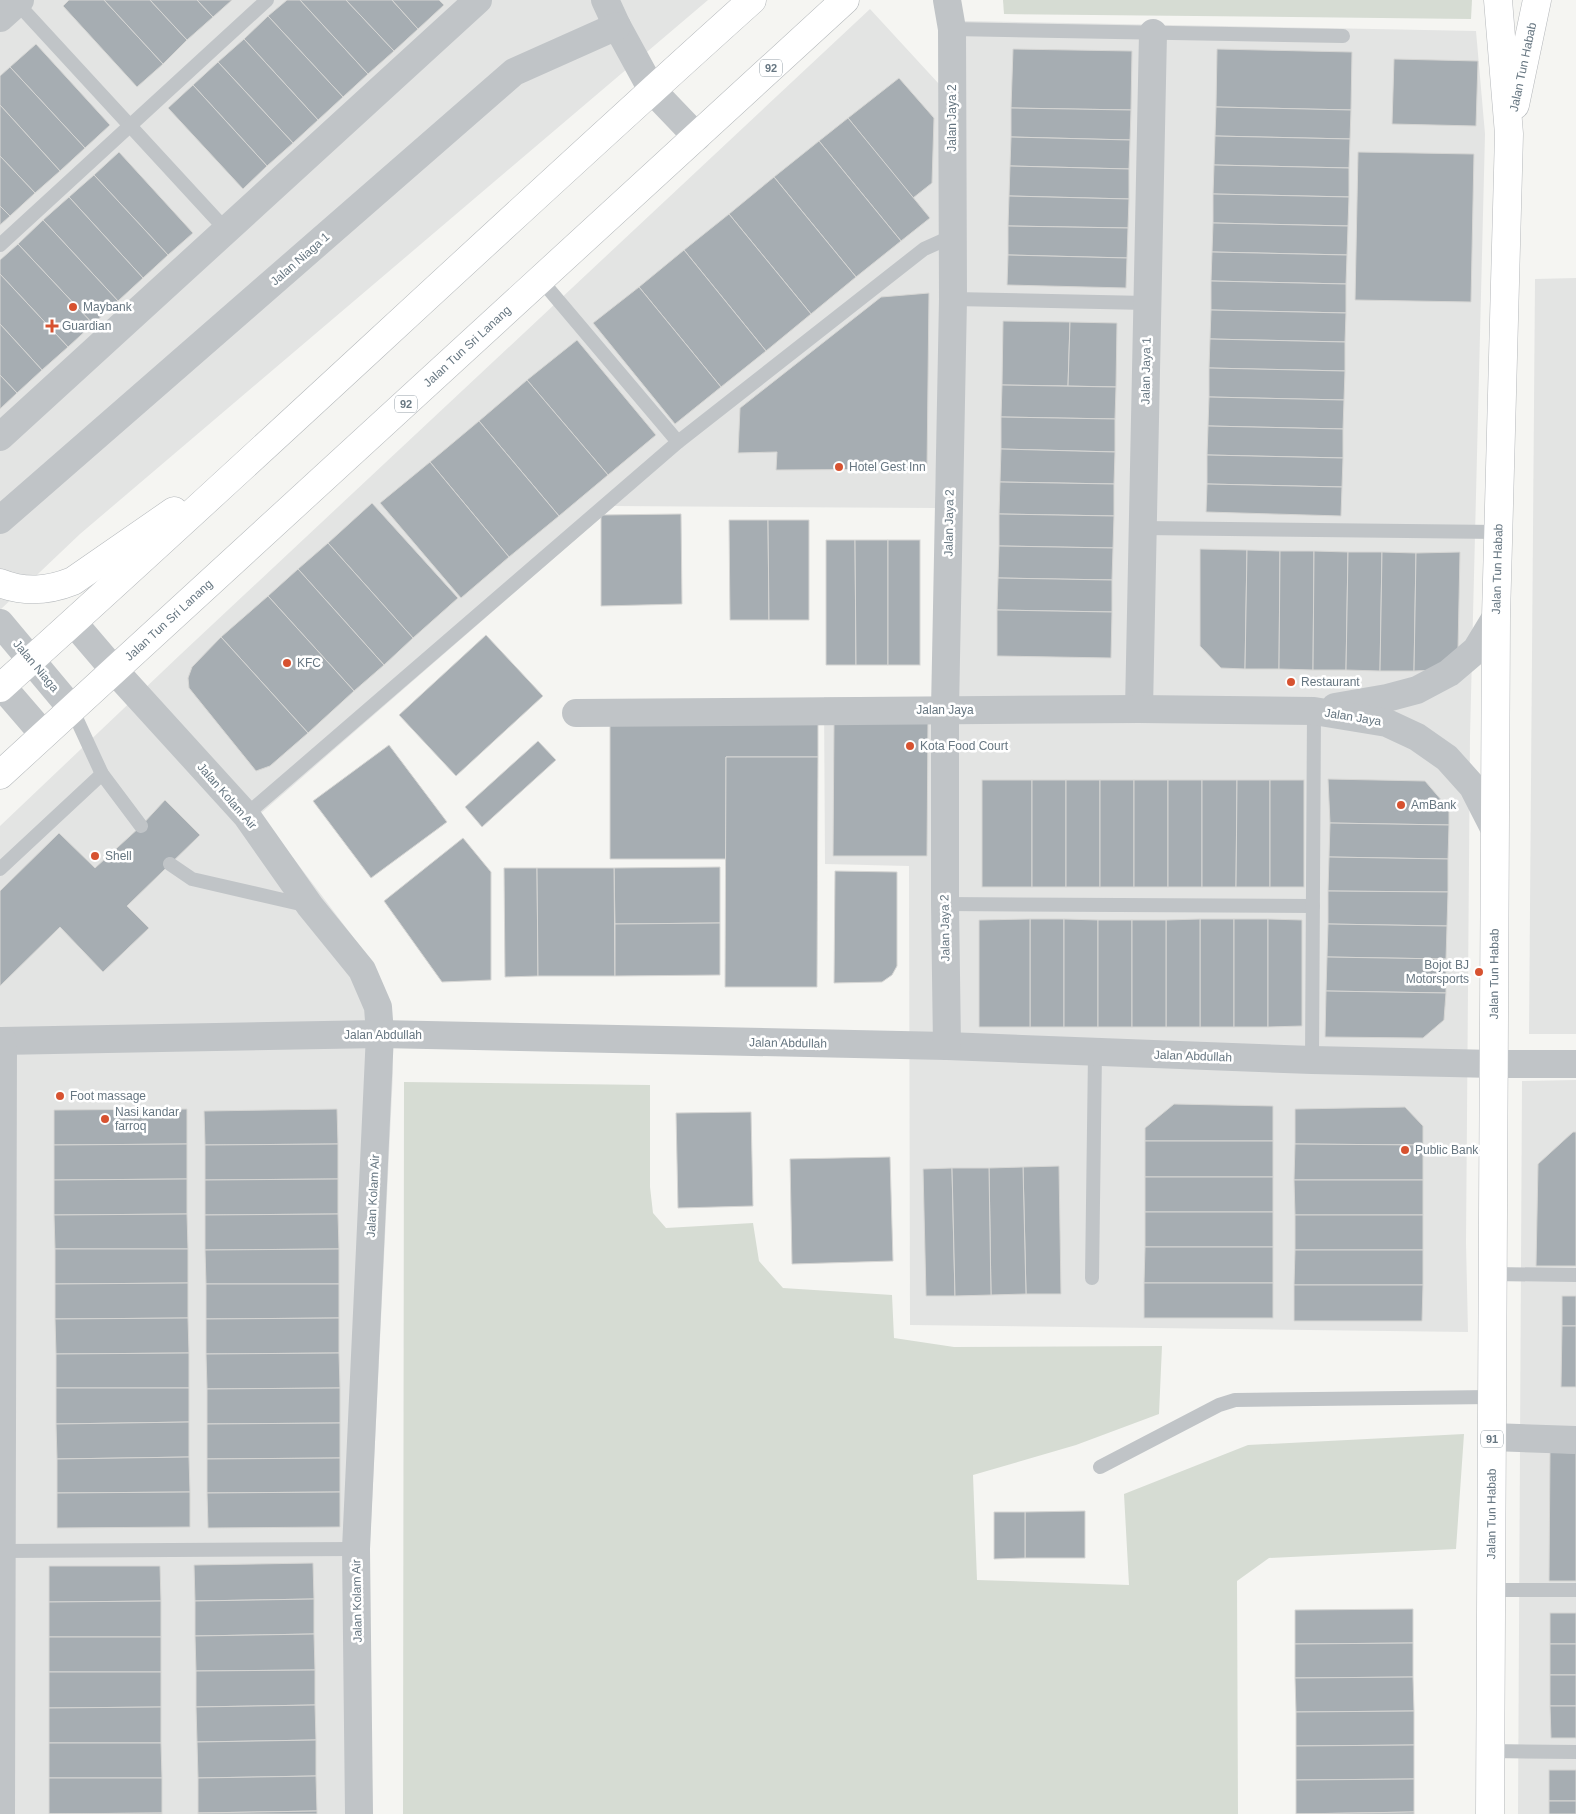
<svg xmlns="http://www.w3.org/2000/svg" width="1576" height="1814" viewBox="0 0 1576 1814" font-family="Arial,sans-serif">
  <rect width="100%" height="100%" fill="#f5f5f2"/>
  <!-- built -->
  <g fill="#e3e4e3">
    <polygon points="0,0 708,0 80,534 0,610"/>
    <polygon points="870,9 939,84 939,360 935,508 614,506 260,814 375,966 391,1006 393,1073 369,1565 370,1814 13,1814 0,1811 0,826 181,654"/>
    <polygon points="965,21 1476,31 1485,134 1470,736 1466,1243 1468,1332 910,1325 909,866 825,864 824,697 958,697"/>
    <polygon points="1576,278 1576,1034 1529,1034 1535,279"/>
    <polygon points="1576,1080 1576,1814 1518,1814 1522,1081"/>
  </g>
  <!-- green -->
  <g fill="#d6dcd3">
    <polygon points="1003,0 1472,0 1471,19 1004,14"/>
    <polygon points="404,1082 650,1085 650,1187 653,1213 666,1228 753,1223 759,1261 783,1288 892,1295 894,1338 954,1347 1162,1346 1159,1414 1076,1445 973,1475 977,1580 1129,1585 1124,1494 1248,1445 1464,1434 1456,1549 1269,1558 1237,1581 1238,1814 403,1814"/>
  </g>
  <!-- building -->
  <g fill="#a6adb2" stroke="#d6d6d4">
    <polygon points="69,0 104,0 163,64 137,87 63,6"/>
    <polygon points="104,0 150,0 187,40 163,64"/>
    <polygon points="150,0 197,0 213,17 187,40"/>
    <polygon points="197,0 232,0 213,17"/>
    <polygon points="287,0 300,0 368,74 343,97 268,16"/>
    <polygon points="300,0 346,0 394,51 368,74"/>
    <polygon points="346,0 392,0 418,29 394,51"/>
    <polygon points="392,0 439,0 444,5 418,29"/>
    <polygon points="268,16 343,97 318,120 244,39"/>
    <polygon points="244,39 318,120 293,143 218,62"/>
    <polygon points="36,44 110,125 85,148 10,67"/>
    <polygon points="1013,49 1132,51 1131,110 1011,108"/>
    <polygon points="1217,49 1352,52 1351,110 1216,107"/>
    <polygon points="1394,59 1478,61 1476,126 1392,124"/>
    <polygon points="218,62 293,143 267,166 193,85"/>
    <polygon points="10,67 85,148 60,171 0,105 0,76"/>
    <polygon points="899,78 934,118 932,183 913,198 848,118"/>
    <polygon points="193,85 267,166 243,189 168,108"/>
    <polygon points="0,105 60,171 35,193 0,156"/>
    <polygon points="1216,107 1351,110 1350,139 1215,136"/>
    <polygon points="1011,108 1131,110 1130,140 1011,137"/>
    <polygon points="848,118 930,218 901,241 819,141"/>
    <polygon points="1215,136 1350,139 1349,168 1214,165"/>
    <polygon points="1011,137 1130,140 1129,169 1010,166"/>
    <polygon points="819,141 901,241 856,277 774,177"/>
    <polygon points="119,152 193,233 168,255 94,175"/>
    <polygon points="1358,152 1474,154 1471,302 1355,300"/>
    <polygon points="0,156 35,193 10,216 0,206"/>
    <polygon points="1214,165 1349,168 1349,197 1213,194"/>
    <polygon points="1010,166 1129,169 1129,199 1009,196"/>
    <polygon points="94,175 168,255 143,278 69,197"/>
    <polygon points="774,177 856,277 811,314 729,214"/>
    <polygon points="1213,194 1349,197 1348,226 1213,223"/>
    <polygon points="1009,196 1129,199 1128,228 1008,226"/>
    <polygon points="69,197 143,278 118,301 43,220"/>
    <polygon points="0,206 10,216 0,225"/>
    <polygon points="729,214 811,314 766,351 684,250"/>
    <polygon points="43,220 118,301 93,324 18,244"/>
    <polygon points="1213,223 1348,226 1347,255 1212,252"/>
    <polygon points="1008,226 1128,228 1127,258 1008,255"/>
    <polygon points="18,244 93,324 68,347 0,274 0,260"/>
    <polygon points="684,250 766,351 721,387 639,287"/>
    <polygon points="1212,252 1347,255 1346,284 1211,281"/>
    <polygon points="1008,255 1127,258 1126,288 1007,285"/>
    <polygon points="0,274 68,347 42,370 0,324"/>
    <polygon points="1211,281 1346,284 1346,313 1211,310"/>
    <polygon points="639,287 721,387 675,424 593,323"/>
    <polygon points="929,293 927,469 776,470 777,452 738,453 740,408 881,297"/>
    <polygon points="1211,310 1346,313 1345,342 1210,339"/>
    <polygon points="1003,321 1070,322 1068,386 1002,385"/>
    <polygon points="1070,322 1117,323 1116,387 1068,386"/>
    <polygon points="0,324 42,370 17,393 0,375"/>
    <polygon points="1210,339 1345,342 1345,371 1209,368"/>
    <polygon points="577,340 656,435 608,475 527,380"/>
    <polygon points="1209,368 1345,371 1344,400 1209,397"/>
    <polygon points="0,375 17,393 0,409"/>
    <polygon points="527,380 608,475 559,516 479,421"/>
    <polygon points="1002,385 1116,387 1115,419 1001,417"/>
    <polygon points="1209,397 1344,400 1343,429 1208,426"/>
    <polygon points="1001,417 1115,419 1115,452 1001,449"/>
    <polygon points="479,421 559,516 509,557 430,462"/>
    <polygon points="1208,426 1343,429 1343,458 1207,455"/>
    <polygon points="1001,449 1115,452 1114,484 1000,482"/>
    <polygon points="1207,455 1343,458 1342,487 1207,484"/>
    <polygon points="430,462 509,557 461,598 380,503"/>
    <polygon points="1000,482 1114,484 1114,516 999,514"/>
    <polygon points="1207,484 1342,487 1341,516 1206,512"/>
    <polygon points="372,503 458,598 413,638 328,543"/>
    <polygon points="681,514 682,604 601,606 601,515"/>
    <polygon points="999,514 1114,516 1113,548 999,546"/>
    <polygon points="729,520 768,520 769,620 730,620"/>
    <polygon points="768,520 809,520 809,620 769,620"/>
    <polygon points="826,540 855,540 856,665 826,665"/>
    <polygon points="855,540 888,540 888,665 856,665"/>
    <rect x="888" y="540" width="32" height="125"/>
    <polygon points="328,543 413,638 384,665 298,569"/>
    <polygon points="999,546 1113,548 1112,580 998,578"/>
    <polygon points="1200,549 1247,550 1245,669 1221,668 1200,646"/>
    <polygon points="1247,550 1280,551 1279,669 1245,669"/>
    <polygon points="1280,551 1314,551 1313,670 1279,669"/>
    <polygon points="1314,551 1348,552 1346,670 1313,670"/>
    <polygon points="1348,552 1382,552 1380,671 1346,670"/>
    <polygon points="1382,552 1416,553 1414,671 1380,671"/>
    <polygon points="1460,552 1458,649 1437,670 1414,671 1416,553"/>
    <polygon points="298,569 384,665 354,691 268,596"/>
    <polygon points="998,578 1112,580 1112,612 997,610"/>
    <polygon points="268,596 354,691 308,733 221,637"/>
    <polygon points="997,610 1112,612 1111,658 997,656"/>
    <polygon points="486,635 543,696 456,776 399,715"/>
    <polygon points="221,637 308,733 270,766 256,771 189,688 188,678 192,667"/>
    <polygon points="610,714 818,714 818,757 726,757 726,859 610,859"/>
    <polygon points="834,720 928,721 927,856 833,856"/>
    <polygon points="538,741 556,760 482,827 465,807"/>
    <polygon points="389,745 447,822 371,878 313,801"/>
    <polygon points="726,757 818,757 817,987 725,987"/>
    <polygon points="1328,779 1425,781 1449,809 1449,825 1330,823"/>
    <rect x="982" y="780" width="50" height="107"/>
    <rect x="1032" y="780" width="34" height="107"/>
    <rect x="1066" y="780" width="34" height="107"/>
    <rect x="1100" y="780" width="34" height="107"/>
    <rect x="1134" y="780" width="34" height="107"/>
    <rect x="1168" y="780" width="34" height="107"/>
    <polygon points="1202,780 1237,780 1236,887 1202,887"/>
    <polygon points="1237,780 1270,780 1270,887 1236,887"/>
    <rect x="1270" y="780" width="34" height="107"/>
    <polygon points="165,800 200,835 127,906 149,928 103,972 60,927 0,986 0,891 59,833 95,868 141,826"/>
    <polygon points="1330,823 1449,825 1448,859 1329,857"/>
    <polygon points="463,838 491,872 491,980 442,982 384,901"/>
    <polygon points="1329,857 1448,859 1448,892 1328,891"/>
    <polygon points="720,867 720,923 615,924 614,868"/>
    <polygon points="504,868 537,868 538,976 505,977"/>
    <polygon points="537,868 614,868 615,976 538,976"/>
    <polygon points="835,871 897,872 897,966 892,975 882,982 834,983"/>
    <polygon points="1328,891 1448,892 1447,926 1328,924"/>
    <rect x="1030" y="919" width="34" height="108"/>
    <polygon points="1030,919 1030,1027 979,1027 979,920"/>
    <polygon points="1064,919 1098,920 1098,1027 1064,1027"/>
    <rect x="1200" y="919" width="34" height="108"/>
    <polygon points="1200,919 1200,1027 1166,1027 1166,920"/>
    <rect x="1234" y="919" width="34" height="108"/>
    <polygon points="1268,919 1302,920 1302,1026 1268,1027"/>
    <rect x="1098" y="920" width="34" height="107"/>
    <rect x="1132" y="920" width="34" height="107"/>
    <polygon points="720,923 720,975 615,976 615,924"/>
    <polygon points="1328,924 1447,926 1446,959 1327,957"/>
    <polygon points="1327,957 1446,959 1446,993 1326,991"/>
    <polygon points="1326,991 1446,993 1444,1020 1423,1038 1325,1037"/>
    <polygon points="1174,1104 1273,1106 1273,1141 1145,1141 1145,1128"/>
    <polygon points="1405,1107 1423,1126 1423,1145 1295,1144 1295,1109"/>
    <polygon points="187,1109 187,1144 54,1145 54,1110"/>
    <polygon points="337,1109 338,1144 205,1145 204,1111"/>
    <polygon points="751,1112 753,1206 678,1208 676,1113"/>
    <polygon points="1573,1132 1576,1132 1576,1266 1536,1266 1538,1164"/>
    <rect x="1145" y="1141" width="128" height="36"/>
    <polygon points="187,1144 187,1179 54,1180 54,1145"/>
    <polygon points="338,1144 338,1179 205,1180 205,1145"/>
    <polygon points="1295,1144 1423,1145 1423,1180 1294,1180"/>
    <polygon points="890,1157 893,1261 792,1264 790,1159"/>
    <polygon points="1059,1166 1061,1294 1026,1294 1023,1167"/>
    <polygon points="1023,1167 1026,1294 991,1295 989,1168"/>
    <polygon points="952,1168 955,1296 926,1296 923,1169"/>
    <polygon points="952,1168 989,1168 991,1295 955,1296"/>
    <rect x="1145" y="1177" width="128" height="35"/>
    <polygon points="187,1179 187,1214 54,1215 54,1180"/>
    <polygon points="338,1179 338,1214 205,1215 205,1180"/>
    <polygon points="1294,1180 1423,1180 1423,1215 1295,1215"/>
    <rect x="1145" y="1212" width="128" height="35"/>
    <polygon points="187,1214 188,1249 55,1249 54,1215"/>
    <polygon points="338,1214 339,1249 205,1250 205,1215"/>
    <rect x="1295" y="1215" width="128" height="35"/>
    <polygon points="1145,1247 1273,1247 1273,1283 1144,1283"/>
    <polygon points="55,1249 188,1249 188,1283 55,1284"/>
    <polygon points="339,1249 339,1284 206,1284 205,1250"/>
    <polygon points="1295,1250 1423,1250 1423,1285 1294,1285"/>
    <polygon points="188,1283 188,1318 55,1319 55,1284"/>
    <rect x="1144" y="1283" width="129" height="35"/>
    <polygon points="206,1284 339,1284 339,1318 206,1319"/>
    <polygon points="1294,1285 1423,1285 1422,1321 1294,1321"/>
    <rect x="1562" y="1296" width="14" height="30"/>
    <polygon points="188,1318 189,1353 56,1354 55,1319"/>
    <polygon points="339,1318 339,1353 206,1354 206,1319"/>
    <polygon points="1562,1326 1576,1326 1576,1387 1561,1387"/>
    <polygon points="189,1353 189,1388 56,1388 56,1354"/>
    <polygon points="339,1353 340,1388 207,1389 206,1354"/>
    <polygon points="56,1388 189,1388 189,1422 56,1424"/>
    <polygon points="340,1388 340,1423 207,1424 207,1389"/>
    <polygon points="189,1422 189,1457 57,1459 56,1424"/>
    <polygon points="340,1423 340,1458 207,1459 207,1424"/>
    <polygon points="1550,1452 1576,1453 1576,1581 1549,1581"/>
    <polygon points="189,1457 190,1492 57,1493 57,1459"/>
    <polygon points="340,1458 340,1492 207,1493 207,1459"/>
    <polygon points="190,1492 190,1527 57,1528 57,1493"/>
    <polygon points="340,1492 340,1527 208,1528 207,1493"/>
    <polygon points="1085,1511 1085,1558 1025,1558 1025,1512"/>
    <polygon points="994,1512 1025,1512 1025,1558 994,1559"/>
    <polygon points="313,1563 314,1599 195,1601 194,1565"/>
    <polygon points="49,1566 160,1566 161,1601 49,1602"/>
    <polygon points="314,1599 314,1634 195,1636 195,1601"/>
    <polygon points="161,1601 161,1637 49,1637 49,1602"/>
    <polygon points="1413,1609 1413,1643 1295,1644 1295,1610"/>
    <rect x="1550" y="1613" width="26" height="31"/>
    <polygon points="314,1634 315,1670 196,1671 195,1636"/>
    <rect x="49" y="1637" width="112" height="35"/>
    <polygon points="1413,1643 1413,1677 1295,1678 1295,1644"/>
    <rect x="1550" y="1644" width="26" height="31"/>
    <polygon points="315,1670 315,1705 196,1707 196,1671"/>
    <polygon points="49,1672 161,1672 161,1707 49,1708"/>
    <rect x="1550" y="1675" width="26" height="31"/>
    <polygon points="1413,1677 1414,1711 1296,1712 1295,1678"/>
    <polygon points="315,1705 316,1740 197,1742 196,1707"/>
    <polygon points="1550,1706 1576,1706 1576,1738 1551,1738"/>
    <polygon points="161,1707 161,1743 49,1743 49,1708"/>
    <polygon points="1414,1711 1414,1745 1296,1746 1296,1712"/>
    <polygon points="316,1740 316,1776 198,1778 197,1742"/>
    <polygon points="49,1743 161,1743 162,1778 49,1778"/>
    <polygon points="1414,1745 1414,1779 1296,1780 1296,1746"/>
    <rect x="1549" y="1770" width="27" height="31"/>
    <polygon points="316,1776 317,1811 198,1813 198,1778"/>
    <polygon points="49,1778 162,1778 162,1813 49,1814"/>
    <polygon points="1414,1779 1414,1812 1296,1814 1296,1780"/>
    <rect x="1549" y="1801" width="27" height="13"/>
    <polygon points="317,1811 317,1814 198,1814 198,1813"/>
    <polygon points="1414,1812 1414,1814 1296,1814"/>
    <polygon points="162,1813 162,1814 49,1814"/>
  </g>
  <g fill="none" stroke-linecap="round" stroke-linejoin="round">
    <!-- primary casing -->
    <g stroke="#b4b8bb" stroke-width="29">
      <g id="primary">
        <path d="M 0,583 C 25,593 48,591 73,581 L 174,511"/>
        <path d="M 0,688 C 253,461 499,227 752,0"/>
        <path id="s1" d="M 0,775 L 845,0"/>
      </g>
    </g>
    <!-- trunk casing -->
    <g stroke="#b5b8bb" stroke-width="29">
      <g id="trunk">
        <polyline points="1515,105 1537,0"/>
        <path id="s2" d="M 1490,1814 L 1496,617 L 1509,134 L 1498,0"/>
      </g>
    </g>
    <!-- service -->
    <g stroke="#c0c4c7" stroke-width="14">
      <polyline points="17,3 227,231"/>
      <polyline points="952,29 1343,36"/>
      <polyline points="0,245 267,0"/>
      <polyline points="541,280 678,442"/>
      <polyline points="953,299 1147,303"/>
      <polyline points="1143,528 1498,532"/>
      <polyline points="72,709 102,774 141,826"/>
      <polyline points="246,815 678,442 924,249 953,236"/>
      <polyline points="170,864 192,879 309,906"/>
      <polyline points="0,869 102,774"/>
      <polyline points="945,904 1313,906"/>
      <polyline points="1312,1060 1314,711"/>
      <polyline points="1493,1274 1576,1275"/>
      <polyline points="1092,1278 1095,1053"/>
      <polyline points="1100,1467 1219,1405 1235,1400 1493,1397"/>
      <polyline points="2,1551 356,1549"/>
      <polyline points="1491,1590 1576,1590"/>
      <polyline points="1490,1751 1576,1752"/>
    </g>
    <!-- minor -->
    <g stroke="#c0c4c7" stroke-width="28">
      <polyline points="605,0 617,26 652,90 697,137"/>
      <polyline points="0,18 20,0"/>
      <polyline points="0,437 478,0"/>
      <polyline points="0,520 514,72 617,26"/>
      <polyline points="73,622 114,670 246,815 310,906 362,970 378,1007 380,1034 356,1549 359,1814"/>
      <polyline points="0,623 72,709"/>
      <polyline points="0,684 44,735"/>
      <polyline points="1335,707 1387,698 1417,690 1449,673 1476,650 1496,617"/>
      <polyline points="1139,709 1153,33"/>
      <polyline points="576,713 1139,709 1314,711 1387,723 1417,737 1447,758 1473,787 1494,828"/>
      <polyline points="0,1041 380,1034 947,1046 1312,1060 1495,1064 1576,1064"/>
      <polyline points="947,1046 945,904 945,710 953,299 952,29 947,0"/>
      <polyline points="1492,1437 1576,1440"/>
      <polyline points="1,1814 3,1041"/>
    </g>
    <!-- primary -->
    <use href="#primary" stroke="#fff" stroke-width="28"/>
    <!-- trunk -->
    <use href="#trunk" stroke="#fff" stroke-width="28"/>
  </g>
  <!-- markers -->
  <g fill="#d75230" stroke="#fff" stroke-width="2">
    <circle cx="73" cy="307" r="5"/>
    <path d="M49.5 318.5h5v5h5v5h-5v5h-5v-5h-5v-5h5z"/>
    <circle cx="839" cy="467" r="5"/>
    <circle cx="287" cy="663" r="5"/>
    <circle cx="1291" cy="682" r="5"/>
    <circle cx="910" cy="746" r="5"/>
    <circle cx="1401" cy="805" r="5"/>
    <circle cx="95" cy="856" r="5"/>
    <circle cx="1479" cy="972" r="5"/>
    <circle cx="60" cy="1096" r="5"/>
    <circle cx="105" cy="1119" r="5"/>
    <circle cx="1405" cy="1150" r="5"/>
  </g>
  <g text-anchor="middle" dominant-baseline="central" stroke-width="5" stroke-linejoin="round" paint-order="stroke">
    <!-- shield labels -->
    <g fill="#fff" stroke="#949fa7" stroke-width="1">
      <rect x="760" y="59.5" width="22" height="17" rx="4"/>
      <rect x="395" y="395.5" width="22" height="17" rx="4"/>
      <rect x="1481" y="1430.5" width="22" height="17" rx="4"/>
    </g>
    <g font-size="11" font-weight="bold" fill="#667681">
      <text x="771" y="68">92</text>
      <text x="406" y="404">92</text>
      <text x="1492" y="1439">91</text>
    </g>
    <!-- street labels -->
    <g font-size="12" fill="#667681" stroke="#fff">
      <text transform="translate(1523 67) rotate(-78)">Jalan Tun Habab</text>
      <text transform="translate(952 118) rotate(-90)">Jalan Jaya 2</text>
      <text transform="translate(300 259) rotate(-41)">Jalan Niaga 1</text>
      <text stroke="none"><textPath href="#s1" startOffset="634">Jalan Tun Sri Lanang</textPath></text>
      <text transform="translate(1146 371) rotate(-89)">Jalan Jaya 1</text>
      <text transform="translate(949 523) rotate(-89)">Jalan Jaya 2</text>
      <text stroke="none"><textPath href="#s2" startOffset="1245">Jalan Tun Habab</textPath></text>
      <text stroke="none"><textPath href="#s1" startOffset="229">Jalan Tun Sri Lanang</textPath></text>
      <text transform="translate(36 666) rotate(50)">Jalan Niaga</text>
      <text x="945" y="710">Jalan Jaya</text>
      <text transform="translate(1353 717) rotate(9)">Jalan Jaya</text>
      <text transform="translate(227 796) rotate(49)">Jalan Kolam Air</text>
      <text transform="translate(945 928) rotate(-91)">Jalan Jaya 2</text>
      <text stroke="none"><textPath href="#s2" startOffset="840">Jalan Tun Habab</textPath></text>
      <text x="383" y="1035">Jalan Abdullah</text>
      <text transform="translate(788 1043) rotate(1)">Jalan Abdullah</text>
      <text transform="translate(1193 1056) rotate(2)">Jalan Abdullah</text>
      <text transform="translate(373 1196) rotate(-87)">Jalan Kolam Air</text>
      <text stroke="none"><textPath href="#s2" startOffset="300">Jalan Tun Habab</textPath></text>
      <text transform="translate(357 1601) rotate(-91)">Jalan Kolam Air</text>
    </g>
    <!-- poi labels -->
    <g font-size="12" fill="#667681" stroke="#fff" text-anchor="start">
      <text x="83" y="307">Maybank</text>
      <text x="62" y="326">Guardian</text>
      <text x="849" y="467">Hotel Gest Inn</text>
      <text x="297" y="663">KFC</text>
      <text x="1301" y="682">Restaurant</text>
      <text x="920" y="746">Kota Food Court</text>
      <text x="1411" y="805">AmBank</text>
      <text x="105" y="856">Shell</text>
      <text x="1469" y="965" text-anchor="end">Bojot BJ<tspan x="1469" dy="14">Motorsports</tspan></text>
      <text x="70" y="1096">Foot massage</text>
      <text x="115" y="1112">Nasi kandar<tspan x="115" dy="14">farroq</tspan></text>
      <text x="1415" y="1150">Public Bank</text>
    </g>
  </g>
</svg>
